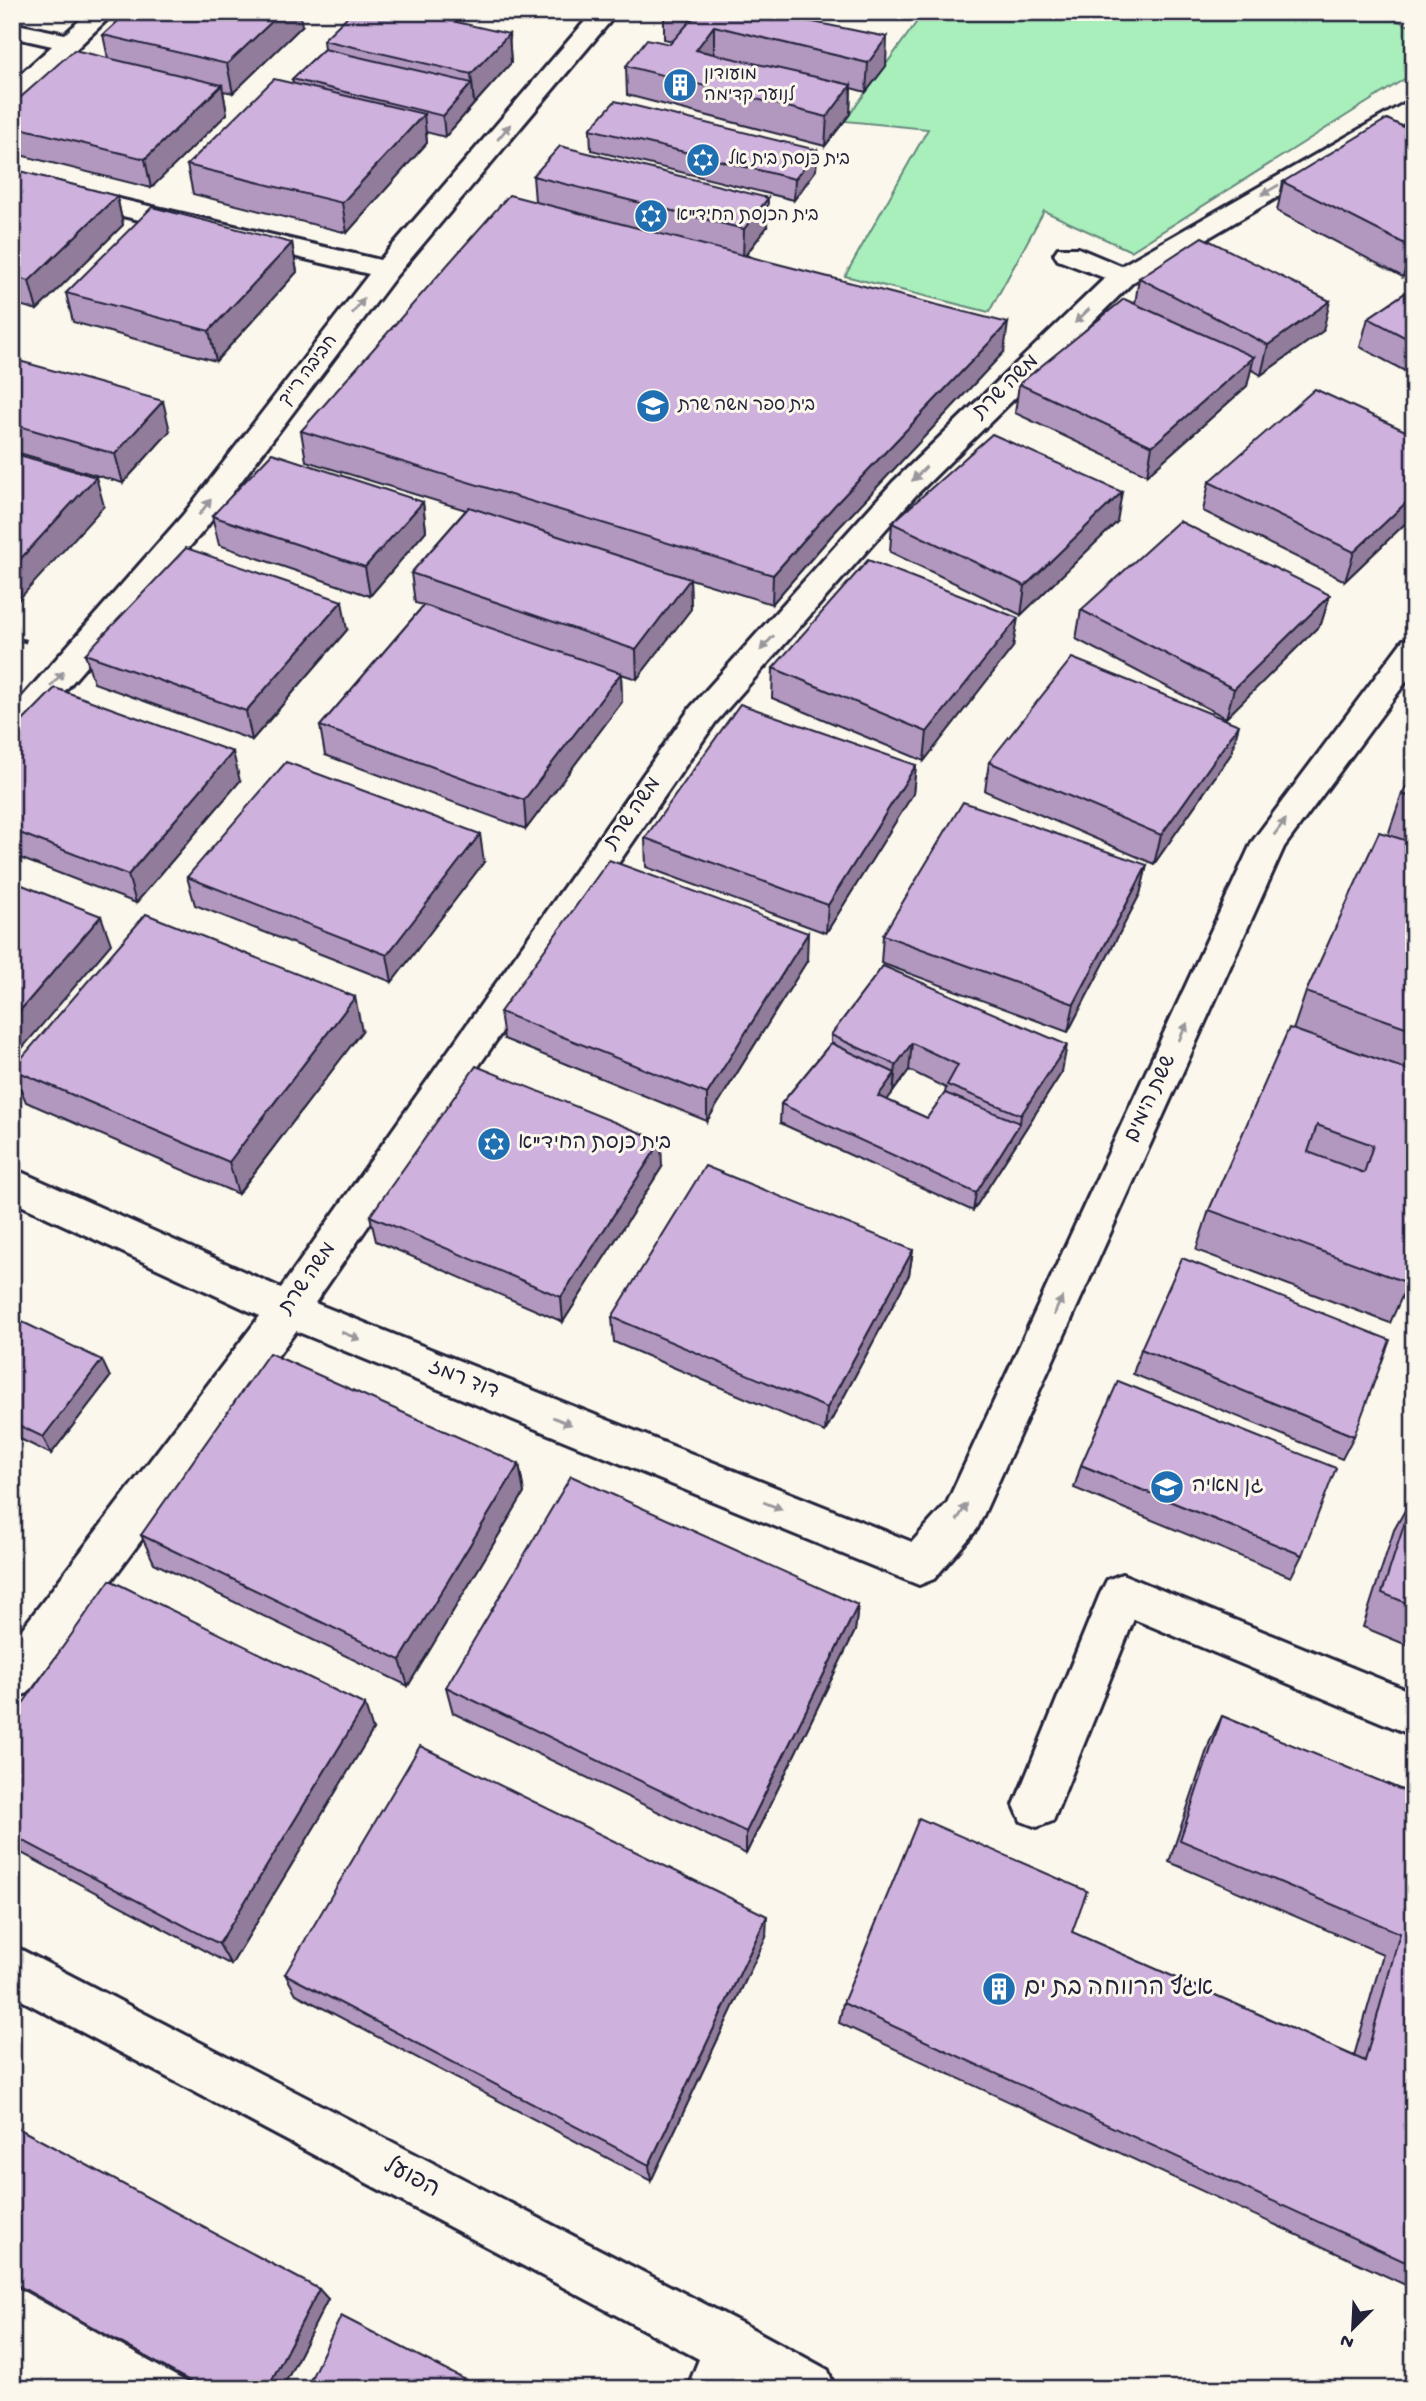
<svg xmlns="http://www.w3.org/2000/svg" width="1426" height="2401" viewBox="0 0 1426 2401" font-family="'Gochi Hand','Playpen Sans Hebrew',sans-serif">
  <rect width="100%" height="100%" fill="#fbf7ec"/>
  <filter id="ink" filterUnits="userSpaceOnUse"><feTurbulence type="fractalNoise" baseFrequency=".0143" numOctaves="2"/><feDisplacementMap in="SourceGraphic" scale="14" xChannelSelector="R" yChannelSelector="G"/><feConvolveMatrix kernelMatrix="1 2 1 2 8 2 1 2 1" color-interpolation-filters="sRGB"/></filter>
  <g filter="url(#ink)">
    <!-- green -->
    <polygon fill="#a8efbc" stroke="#65887c" stroke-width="2" points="924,12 1378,12 1414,28 1414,73 1131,251 1044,211 989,312 845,276 928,129 845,121"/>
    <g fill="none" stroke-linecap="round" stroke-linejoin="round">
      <!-- minor casing -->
      <g stroke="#22223b" stroke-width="6">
        <g id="minor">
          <polygon points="89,12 115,12 21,101 12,103 12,82 52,46 12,37 12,23 65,34"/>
          <polygon points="593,12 618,12 396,276 205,529 24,738 12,741 12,709 183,515 369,274 12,190 12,174 380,260"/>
          <polygon points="1414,98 1414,117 1133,282 915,496 715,723 315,1303 912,1542 947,1503 1252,842 1403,640 1414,637 1414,671 1284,847 977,1529 934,1579 919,1585 904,1579 296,1331 28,1693 12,1699 12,1642 260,1316 12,1201 12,1168 281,1288 691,707 893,482 1105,278 1058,260 1054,254 1058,248 1078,248 1121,266"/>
          <polygon points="1122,1574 1414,1693 1414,1736 1134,1619 1053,1821 1037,1827 1021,1821 1014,1805 1100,1594 1107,1580"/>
          <polygon points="12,1945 749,2327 828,2370 835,2389 755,2389 742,2382 740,2389 687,2389 699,2359 12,1995"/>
        </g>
      </g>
      <!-- path -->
      <polyline stroke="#22223b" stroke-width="4.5" stroke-dasharray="5 5" stroke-linecap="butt" points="12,637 29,642"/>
      <!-- minor -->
      <use href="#minor" fill="#fbf7ec" fill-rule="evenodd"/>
    </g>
    <!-- wall -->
    <g fill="#b298be" stroke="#22223b" stroke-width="2" fill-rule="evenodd">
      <polygon points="520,12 551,12 546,18"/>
      <polygon points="664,12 764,12 886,66 866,92 851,88 850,114 825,146 627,95 626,66 670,44 673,41 664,39"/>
      <polygon points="302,26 233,93 223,91 227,114 151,188 12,153 12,105 108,58 103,35"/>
      <polygon points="509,34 511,63 445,137 426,132 427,143 347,233 193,194 187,165 293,83 292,79 324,49 323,40"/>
      <polygon points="1414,108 1414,269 1403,277 1277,211 1283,182 1406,128 1411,109"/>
      <polygon points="590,129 817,150 816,170 794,200 591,150"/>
      <polygon points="12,169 117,196 123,225 37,310 12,303"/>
      <polygon points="533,176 767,227 746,255 1004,352 832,535 772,604 671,573 690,579 691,609 637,679 621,674 622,702 526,829 325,755 320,726 424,605 415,603 411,573 466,510 306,461 301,431 535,201"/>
      <polygon points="292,243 297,272 216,361 73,322 66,293"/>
      <polygon points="1139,278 1323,331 1261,375 1251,369 1247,386 1147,475 1015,413 1019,384 1135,304"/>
      <polygon points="1414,287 1414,376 1360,347 1368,318"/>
      <polygon points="12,359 170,431 123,483 12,451"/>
      <polygon points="1414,435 1414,515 1345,581 1203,511 1209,482"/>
      <polygon points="423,502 426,531 370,596 219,545 212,516"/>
      <polygon points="1117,522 1021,615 890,552 892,523"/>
      <polygon points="1330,595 1321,624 1226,718 1076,639 1081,610"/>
      <polygon points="347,630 252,740 94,683 85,654"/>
      <polygon points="1013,647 924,761 772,698 773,668"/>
      <polygon points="12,732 240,781 136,903 12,855"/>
      <polygon points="1231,754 1154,864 985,791 989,762"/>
      <polygon points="916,765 913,794 826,933 646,867 645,838"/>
      <polygon points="1414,774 1414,1268 1408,1283 1390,1323 1196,1250 1209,1210 1293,1030 1306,992 1388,835 1402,794"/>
      <polygon points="484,862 392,982 195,905 187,877"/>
      <polygon points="1147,865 1140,894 1068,1032 881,963 883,935"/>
      <polygon points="807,961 707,1121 504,1039 500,1012"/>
      <path d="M 883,966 L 1062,1072 L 973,1211 L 780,1123 L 781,1104 L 831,1043 L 831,1035 ZM 909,1070 L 946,1088 L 945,1093 L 927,1118 L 887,1100 Z"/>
      <polygon points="362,1031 238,1194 26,1102 12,1069"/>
      <polygon points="662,1167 563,1322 376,1241 370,1216"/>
      <polygon points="913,1250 909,1275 825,1432 614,1342 612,1317"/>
      <polygon points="12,1317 110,1377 51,1454 12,1435"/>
      <polygon points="1141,1349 1354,1436 1342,1459 1133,1374"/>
      <polygon points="519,1464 524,1493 408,1686 154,1563 141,1535"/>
      <polygon points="1081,1465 1302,1555 1291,1577 1074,1488"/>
      <polygon points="1414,1494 1414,1648 1363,1627 1394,1530"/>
      <polygon points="858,1605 855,1631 746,1854 453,1713 446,1687"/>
      <polygon points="1222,1716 1414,1795 1414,2289 839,2023 843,2003 1072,1932 1354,2056 1383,1954 1169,1862 1210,1741"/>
      <polygon points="12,1719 373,1730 231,1965 12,1848"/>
      <polygon points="766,1937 651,2181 296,1994 285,1974"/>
      <polygon points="12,2125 328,2299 282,2389 201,2389 12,2284"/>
    </g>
    <!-- shaded-wall -->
    <g fill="#917c9b" stroke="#22223b" stroke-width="2">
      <polygon points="282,12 300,12 302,26 233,93 227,64"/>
      <polygon points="545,12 551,12 546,18"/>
      <polygon points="714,26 714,55 696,50"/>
      <polygon points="509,34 511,63 474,104 471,74"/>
      <polygon points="887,37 886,66 866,92 868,63"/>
      <polygon points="472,83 474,104 445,137 443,116"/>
      <polygon points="222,85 227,114 151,188 145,159"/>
      <polygon points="851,85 850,114 825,146 827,117"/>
      <polygon points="424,114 427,143 347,233 342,203"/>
      <polygon points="817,150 816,170 794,200 795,179"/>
      <polygon points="117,196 123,225 37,310 29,281"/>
      <polygon points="768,198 767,227 743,258 744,229"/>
      <polygon points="292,243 297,272 216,361 209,331"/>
      <polygon points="1414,245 1414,269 1403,277 1411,247"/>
      <polygon points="1330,301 1323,331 1261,375 1268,345"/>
      <polygon points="1008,323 1004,352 832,535 772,604 773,575 834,506"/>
      <polygon points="1254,357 1247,386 1147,475 1152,446"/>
      <polygon points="163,401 170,431 123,483 115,454"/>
      <polygon points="96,477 104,506 12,607 12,568"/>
      <polygon points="1122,492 1117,522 1021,615 1025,586"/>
      <polygon points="1414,495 1414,515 1345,581 1354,552"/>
      <polygon points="423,502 426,531 370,596 365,567"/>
      <polygon points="690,579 691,609 637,679 636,650"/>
      <polygon points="1330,595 1321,624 1226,718 1234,689"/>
      <polygon points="342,601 347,630 252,740 246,711"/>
      <polygon points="1018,618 1013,647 924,761 927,732"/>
      <polygon points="621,673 622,702 526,829 524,800"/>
      <polygon points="1239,725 1231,754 1154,864 1161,835"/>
      <polygon points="233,752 240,781 136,903 128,875"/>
      <polygon points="916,765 913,794 826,933 828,905"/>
      <polygon points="480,834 484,862 392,982 387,955"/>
      <polygon points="1147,865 1140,894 1068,1032 1074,1004"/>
      <polygon points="101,916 111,944 12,1060 12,1020"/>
      <polygon points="808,933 807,961 707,1121 707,1094"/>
      <polygon points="355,997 362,1031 238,1194 229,1162"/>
      <polygon points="912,1043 909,1070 893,1092 896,1065"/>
      <polygon points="1067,1045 1062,1072 973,1211 976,1193 1020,1123 1021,1115"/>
      <polygon points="895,1073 893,1092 876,1115 878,1096"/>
      <polygon points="661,1141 662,1167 563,1322 561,1297"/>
      <polygon points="913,1250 909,1275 825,1432 827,1408"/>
      <polygon points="102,1360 110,1377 51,1454 43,1437"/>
      <polygon points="519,1464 524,1493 408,1686 400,1660"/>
      <polygon points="858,1605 855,1631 746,1854 746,1832"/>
      <polygon points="365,1705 373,1730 231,1965 219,1944"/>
      <polygon points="767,1916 766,1937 651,2181 649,2165"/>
      <polygon points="319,2289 328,2299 282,2389 267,2389"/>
    </g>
    <!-- building -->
    <g fill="#cfb1dd" stroke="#22223b" stroke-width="2" fill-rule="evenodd">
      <polygon points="128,12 282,12 227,64 103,35"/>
      <polygon points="352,12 413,12 509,34 471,74 323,40"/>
      <polygon points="672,12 764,12 887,37 868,63 714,26 696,50 851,85 827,117 626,66 647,39 670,44 694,17"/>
      <polygon points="324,49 472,83 443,116 292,79"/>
      <polygon points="74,50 222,85 145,159 12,126 12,105"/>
      <polygon points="274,79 424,114 342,203 187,165"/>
      <polygon points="615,101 817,150 795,179 590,129"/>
      <polygon points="1387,119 1414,132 1414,245 1411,247 1283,182"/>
      <polygon points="560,146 768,198 744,229 533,176"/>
      <polygon points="12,169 117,196 29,281 12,276"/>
      <polygon points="509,195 1008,323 834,506 773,575 301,431"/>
      <polygon points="152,207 292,243 209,331 66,293"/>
      <polygon points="1202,237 1330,301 1268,345 1139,278"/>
      <polygon points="1414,287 1414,342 1368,318"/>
      <polygon points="1124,299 1254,357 1152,446 1019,384"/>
      <polygon points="12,359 163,401 115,454 12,424"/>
      <polygon points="1315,389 1414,435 1414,495 1354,552 1209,482"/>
      <polygon points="992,434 1122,492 1025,586 892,523"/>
      <polygon points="12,453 96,477 12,568"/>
      <polygon points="272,453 423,502 365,567 212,516"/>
      <polygon points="469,507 690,579 636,650 411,573"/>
      <polygon points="1179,521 1330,595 1234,689 1081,610"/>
      <polygon points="186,548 342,601 246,711 85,654"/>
      <polygon points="868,560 1018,618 927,732 773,668"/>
      <polygon points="424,605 621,673 524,800 320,726"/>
      <polygon points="1072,658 1239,725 1161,835 989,762"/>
      <polygon points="55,688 233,752 128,875 12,830 12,732"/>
      <polygon points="740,704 916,765 828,905 645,838"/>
      <polygon points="286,762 480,834 387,955 187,877"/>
      <polygon points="1414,774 1414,798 1402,794"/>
      <polygon points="963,802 1147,865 1074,1004 883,935"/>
      <polygon points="1379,832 1414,843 1414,1030 1306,992"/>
      <polygon points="609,860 808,933 707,1094 500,1012"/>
      <polygon points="12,881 101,916 12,1020"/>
      <polygon points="146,914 355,997 229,1162 12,1069"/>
      <polygon points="883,966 1067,1045 1021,1115 947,1085 958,1065 912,1043 896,1065 831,1035"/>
      <path d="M 1289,1028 L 1414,1072 L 1414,1268 L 1408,1283 L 1209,1210 ZM 1317,1125 L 1373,1145 L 1364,1173 L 1308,1152 Z"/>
      <polygon points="831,1043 895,1073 878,1096 927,1118 945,1093 1020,1123 976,1193 781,1104"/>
      <polygon points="476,1066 661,1141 561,1297 370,1216"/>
      <polygon points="705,1166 913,1250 827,1408 612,1317"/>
      <polygon points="1182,1258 1390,1340 1354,1436 1141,1349"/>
      <polygon points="12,1317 102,1360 43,1437 12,1422"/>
      <polygon points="269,1353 519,1464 400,1660 141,1535"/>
      <polygon points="1118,1381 1336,1468 1302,1555 1081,1465"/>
      <polygon points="571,1476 858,1605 746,1832 446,1687"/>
      <polygon points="1414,1494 1414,1606 1382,1593"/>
      <polygon points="110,1580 365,1705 219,1944 12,1835 12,1719"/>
      <polygon points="1222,1716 1414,1795 1414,2266 843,2003 919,1818 1087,1891 1072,1932 1365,2061 1400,1933 1180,1840"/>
      <polygon points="420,1746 767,1916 649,2165 285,1974"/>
      <polygon points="12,2125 319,2289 267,2389 204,2389 12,2282"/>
      <polygon points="341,2316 483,2389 306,2389"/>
    </g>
    <!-- one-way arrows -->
    <defs><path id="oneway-solid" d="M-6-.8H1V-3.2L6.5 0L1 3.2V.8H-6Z" transform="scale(1.75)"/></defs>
    <g fill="#99979c">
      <use href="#oneway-solid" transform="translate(504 132) rotate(-50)"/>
      <use href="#oneway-solid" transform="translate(1270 190) rotate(150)"/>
      <use href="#oneway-solid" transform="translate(358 306) rotate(-53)"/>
      <use href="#oneway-solid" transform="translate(1082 316) rotate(136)"/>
      <use href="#oneway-solid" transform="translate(919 474) rotate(135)"/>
      <use href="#oneway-solid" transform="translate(205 507) rotate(-53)"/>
      <use href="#oneway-solid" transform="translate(767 643) rotate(132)"/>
      <use href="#oneway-solid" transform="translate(57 679) rotate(-49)"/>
      <use href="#oneway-solid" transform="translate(1280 827) rotate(-53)"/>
      <use href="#oneway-solid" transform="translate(1183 1032) rotate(-65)"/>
      <use href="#oneway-solid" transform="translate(1058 1306) rotate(-65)"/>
      <use href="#oneway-solid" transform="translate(351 1336) rotate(22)"/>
      <use href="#oneway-solid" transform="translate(562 1421) rotate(22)"/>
      <use href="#oneway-solid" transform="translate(773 1506) rotate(22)"/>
      <use href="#oneway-solid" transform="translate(962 1512) rotate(-59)"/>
    </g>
  </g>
  <!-- icons -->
  <defs>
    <g id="building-disc" transform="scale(1.75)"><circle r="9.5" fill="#1f6fb2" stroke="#fbf7ec"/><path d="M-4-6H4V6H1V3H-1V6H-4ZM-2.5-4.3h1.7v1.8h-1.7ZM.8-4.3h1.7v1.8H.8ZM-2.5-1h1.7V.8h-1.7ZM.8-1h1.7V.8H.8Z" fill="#fff"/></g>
    <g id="synagogue-disc" transform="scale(1.75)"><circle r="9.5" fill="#1f6fb2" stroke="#fbf7ec"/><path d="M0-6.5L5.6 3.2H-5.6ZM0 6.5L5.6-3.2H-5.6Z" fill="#fff"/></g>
    <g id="school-disc" transform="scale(1.75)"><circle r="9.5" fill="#1f6fb2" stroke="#fbf7ec"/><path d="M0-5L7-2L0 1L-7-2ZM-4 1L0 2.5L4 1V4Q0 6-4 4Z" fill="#fff"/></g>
  </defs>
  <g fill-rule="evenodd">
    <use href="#building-disc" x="680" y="85"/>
    <use href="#synagogue-disc" x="703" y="160"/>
    <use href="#synagogue-disc" x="651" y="216"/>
    <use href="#school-disc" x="653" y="406"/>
    <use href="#synagogue-disc" x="494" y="1144"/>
    <use href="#school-disc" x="1167" y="1487"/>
    <use href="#building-disc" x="999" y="1989"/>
  </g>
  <g text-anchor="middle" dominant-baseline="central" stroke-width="6" stroke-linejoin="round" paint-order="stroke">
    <!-- far-poi labels -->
    <g font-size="18" fill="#22223b" stroke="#fbf7ec" text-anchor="start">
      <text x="704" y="75">מועודון<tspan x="704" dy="21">לנוער קדימה</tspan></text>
      <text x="728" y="160">בית כנסת בית אל</text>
      <text x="676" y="216">בית הכנסת החיד"א</text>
      <text x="678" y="406">בית ספר משה שרת</text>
    </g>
    <!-- far-street labels -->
    <g font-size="18" fill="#22223b" stroke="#fbf7ec">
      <text transform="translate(309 371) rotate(-53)">חביבה רייך</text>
    </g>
    <!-- street labels -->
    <g font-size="21" fill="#22223b" stroke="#fbf7ec">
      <text transform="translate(1007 388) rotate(-44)">משה שרת</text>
      <text transform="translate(634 814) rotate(-55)">משה שרת</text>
      <text transform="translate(1152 1099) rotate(-65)">ששת הימים</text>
      <text transform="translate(309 1279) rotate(-55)">משה שרת</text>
      <text transform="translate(463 1381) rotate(22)">דוד רמז</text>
    </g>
    <!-- poi labels -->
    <g font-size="21" fill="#22223b" stroke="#fbf7ec" text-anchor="start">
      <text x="518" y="1144">בית כנסת החיד"א</text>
      <text x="1192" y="1487">גן מאיה</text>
    </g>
    <!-- near-poi labels -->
    <g font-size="24" fill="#22223b" stroke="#fbf7ec" text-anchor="start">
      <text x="1024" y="1989">אגף הרווחה בת ים</text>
    </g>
    <!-- near-street labels -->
    <g font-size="24" fill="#22223b" stroke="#fbf7ec">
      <text transform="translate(411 2179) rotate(28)">הפועל</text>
    </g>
  </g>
  <!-- margin -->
  <rect width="1426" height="2401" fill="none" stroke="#fbf7ec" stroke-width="42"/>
  <rect x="21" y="21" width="1384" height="2359" fill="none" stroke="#22223b" stroke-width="2.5" filter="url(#ink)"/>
  <!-- north arrow -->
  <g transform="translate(1353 2328) rotate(204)" stroke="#fbf7ec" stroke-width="5" paint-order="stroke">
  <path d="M0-5L12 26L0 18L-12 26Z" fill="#22223b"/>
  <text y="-10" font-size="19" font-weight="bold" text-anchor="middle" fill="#22223b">N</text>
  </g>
</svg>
